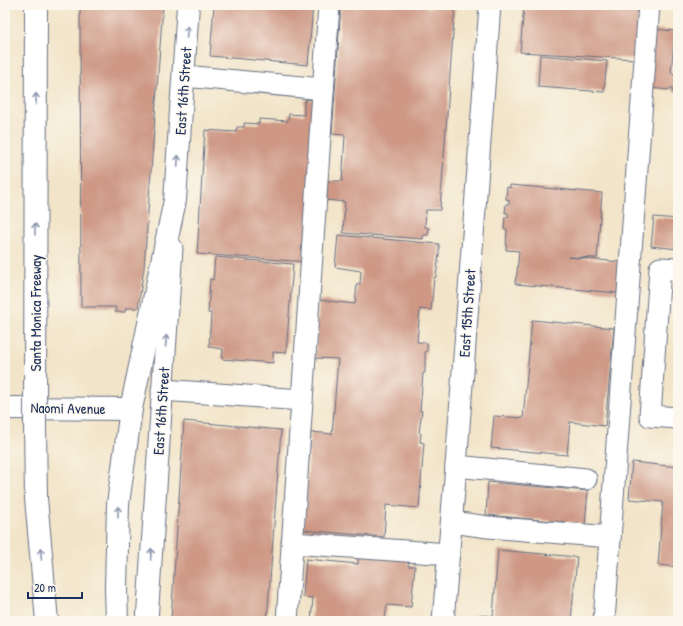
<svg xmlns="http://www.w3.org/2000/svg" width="683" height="626" viewBox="0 0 683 626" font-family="'Patrick Hand',sans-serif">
  <rect width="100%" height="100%" fill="#fbf7ec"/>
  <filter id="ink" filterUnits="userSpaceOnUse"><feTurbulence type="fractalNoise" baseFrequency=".025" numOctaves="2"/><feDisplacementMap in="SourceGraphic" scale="8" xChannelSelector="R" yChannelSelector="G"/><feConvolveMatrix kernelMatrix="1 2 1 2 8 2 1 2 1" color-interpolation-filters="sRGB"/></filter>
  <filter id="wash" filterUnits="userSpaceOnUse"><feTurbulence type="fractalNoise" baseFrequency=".012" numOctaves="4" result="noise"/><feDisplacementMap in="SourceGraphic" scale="16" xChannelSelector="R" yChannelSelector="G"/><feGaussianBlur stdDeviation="0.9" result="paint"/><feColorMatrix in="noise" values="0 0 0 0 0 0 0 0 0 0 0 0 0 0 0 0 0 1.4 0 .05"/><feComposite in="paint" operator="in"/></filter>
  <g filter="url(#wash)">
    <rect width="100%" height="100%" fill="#f2e4c8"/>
    <g id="blocks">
      <!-- building -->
      <g fill="#ce9885">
        <polygon points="80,5 163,5 144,268 138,308 126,308 125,312 115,312 116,307 81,307"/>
        <polygon points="214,5 313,5 308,65 210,56"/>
        <polygon points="341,5 427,5 427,8 431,8 431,5 455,6 440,210 426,210 425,227 429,228 428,235 423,235 423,239 343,233 345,202 326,200 328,181 342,181 343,169 345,135 332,134"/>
        <polygon points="524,5 639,5 635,59 520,52"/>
        <polygon points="654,29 675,31 671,73 678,74 678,92 672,92 672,88 670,88 670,90 649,88"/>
        <polygon points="540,55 607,61 604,92 538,87"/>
        <polygon points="306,99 319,101 308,262 197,254 205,130 236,132 237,127 244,127 244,123 259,124 259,119 288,121 289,114 304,115 304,101 306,101"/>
        <polygon points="510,185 602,193 597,258 568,257 620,262 618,293 516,284 515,282 517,273 519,251 506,250 507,229 504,229 505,217 508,217 508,213 505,213 506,204 509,204 509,200 506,199 507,187 510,188"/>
        <polygon points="654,217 678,219 678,249 651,246"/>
        <polygon points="338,235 439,244 439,254 436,277 434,278 431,310 420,309 417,342 427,343 427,351 425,352 425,373 423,373 420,411 422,411 419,432 421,434 420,442 424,443 419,508 386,505 384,537 303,530 311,432 332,434 338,359 315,358 319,300 355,304 357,284 360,284 361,271 335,267"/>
        <polygon points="215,257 293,264 286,353 273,352 273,363 222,359 223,349 209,347 211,313 208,313 210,279 213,280"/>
        <polygon points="532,320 614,328 605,426 570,422 567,455 491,448 494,416 523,418"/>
        <polygon points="184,421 281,430 267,621 171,621"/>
        <polygon points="632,462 678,467 678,567 658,565 663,502 629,499"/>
        <polygon points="488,482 588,491 585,524 486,515"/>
        <polygon points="359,548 409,553 408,566 415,566 411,607 387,605 385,618 389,618 388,621 311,621 313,598 303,597 306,559 358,564"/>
        <polygon points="498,550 577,557 571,621 476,621 477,615 493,616"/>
      </g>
    </g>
  </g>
  <g filter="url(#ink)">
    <use href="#blocks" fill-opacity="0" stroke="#666e83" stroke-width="1"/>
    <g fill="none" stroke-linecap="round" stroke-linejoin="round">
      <!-- minor casing -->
      <g stroke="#666e83" stroke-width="23">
        <g id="minor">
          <polyline points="184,76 323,89"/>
          <polyline points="678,269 660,268 650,416 678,418"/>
          <polyline points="162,390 302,400"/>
          <polyline points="456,466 586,479"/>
          <polyline points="452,522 488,527 610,537"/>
          <polyline points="292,543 449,554"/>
          <polyline points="147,621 172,248"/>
          <polyline points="287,621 329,5"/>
          <polyline points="443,621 456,466 490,5"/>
          <polyline points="604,621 649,5"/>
        </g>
      </g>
      <!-- major casing -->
      <g stroke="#666e83" stroke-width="24">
        <polyline id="major" points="5,408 131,409 175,200 188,5"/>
      </g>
      <!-- highway casing -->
      <g stroke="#666e83" stroke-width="24">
        <polyline id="highway" points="117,621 116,588 118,504 131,409"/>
      </g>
      <!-- minor -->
      <use href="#minor" stroke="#fff" stroke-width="21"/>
      <!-- major -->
      <use href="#major" stroke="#fff" stroke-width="22"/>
      <!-- highway -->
      <use href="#highway" stroke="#fff" stroke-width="22"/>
      <!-- highway-bridge casing -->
      <g stroke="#666e83" stroke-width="24" stroke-linecap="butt">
        <polyline id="highway-bridge" points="36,5 35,425 36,498 47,621"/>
      </g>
      <!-- highway-bridge -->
      <use href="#highway-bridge" stroke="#fff" stroke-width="22"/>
    </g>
    <!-- one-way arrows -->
    <defs><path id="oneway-shaft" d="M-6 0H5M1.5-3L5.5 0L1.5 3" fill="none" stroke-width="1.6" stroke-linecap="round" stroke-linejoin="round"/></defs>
    <g stroke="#8d97ae">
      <use href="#oneway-shaft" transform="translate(187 32) rotate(-86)"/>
      <use href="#oneway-shaft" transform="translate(36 99) rotate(-90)"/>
      <use href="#oneway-shaft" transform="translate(178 161) rotate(-86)"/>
      <use href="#oneway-shaft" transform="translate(35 229) rotate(-90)"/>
      <use href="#oneway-shaft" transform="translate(166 341) rotate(-86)"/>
      <use href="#oneway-shaft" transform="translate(118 512) rotate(-89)"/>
      <use href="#oneway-shaft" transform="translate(41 554) rotate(-94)"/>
      <use href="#oneway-shaft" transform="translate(151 554) rotate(-86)"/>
    </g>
  </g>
  <g text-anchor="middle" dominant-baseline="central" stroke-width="3" stroke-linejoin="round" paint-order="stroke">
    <!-- street labels -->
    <g font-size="15" fill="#1b2f5e" stroke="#fbf7ec">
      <text transform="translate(183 91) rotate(-86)">East 16th Street</text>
      <text transform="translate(35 313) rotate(-90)">Santa Monica Freeway</text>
      <text transform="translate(467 313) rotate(-86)">East 15th Street</text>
      <text transform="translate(68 408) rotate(1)">Naomi Avenue</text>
      <text transform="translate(161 411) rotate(-86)">East 16th Street</text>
    </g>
  </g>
  <!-- margin -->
  <rect width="683" height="626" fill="none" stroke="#fbf7ec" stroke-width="20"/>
  <!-- scale -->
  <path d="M28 592v6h54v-6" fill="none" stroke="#1b2f5e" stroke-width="2"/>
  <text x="34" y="592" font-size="12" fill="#1b2f5e" stroke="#fbf7ec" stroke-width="3" paint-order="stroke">20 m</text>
</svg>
